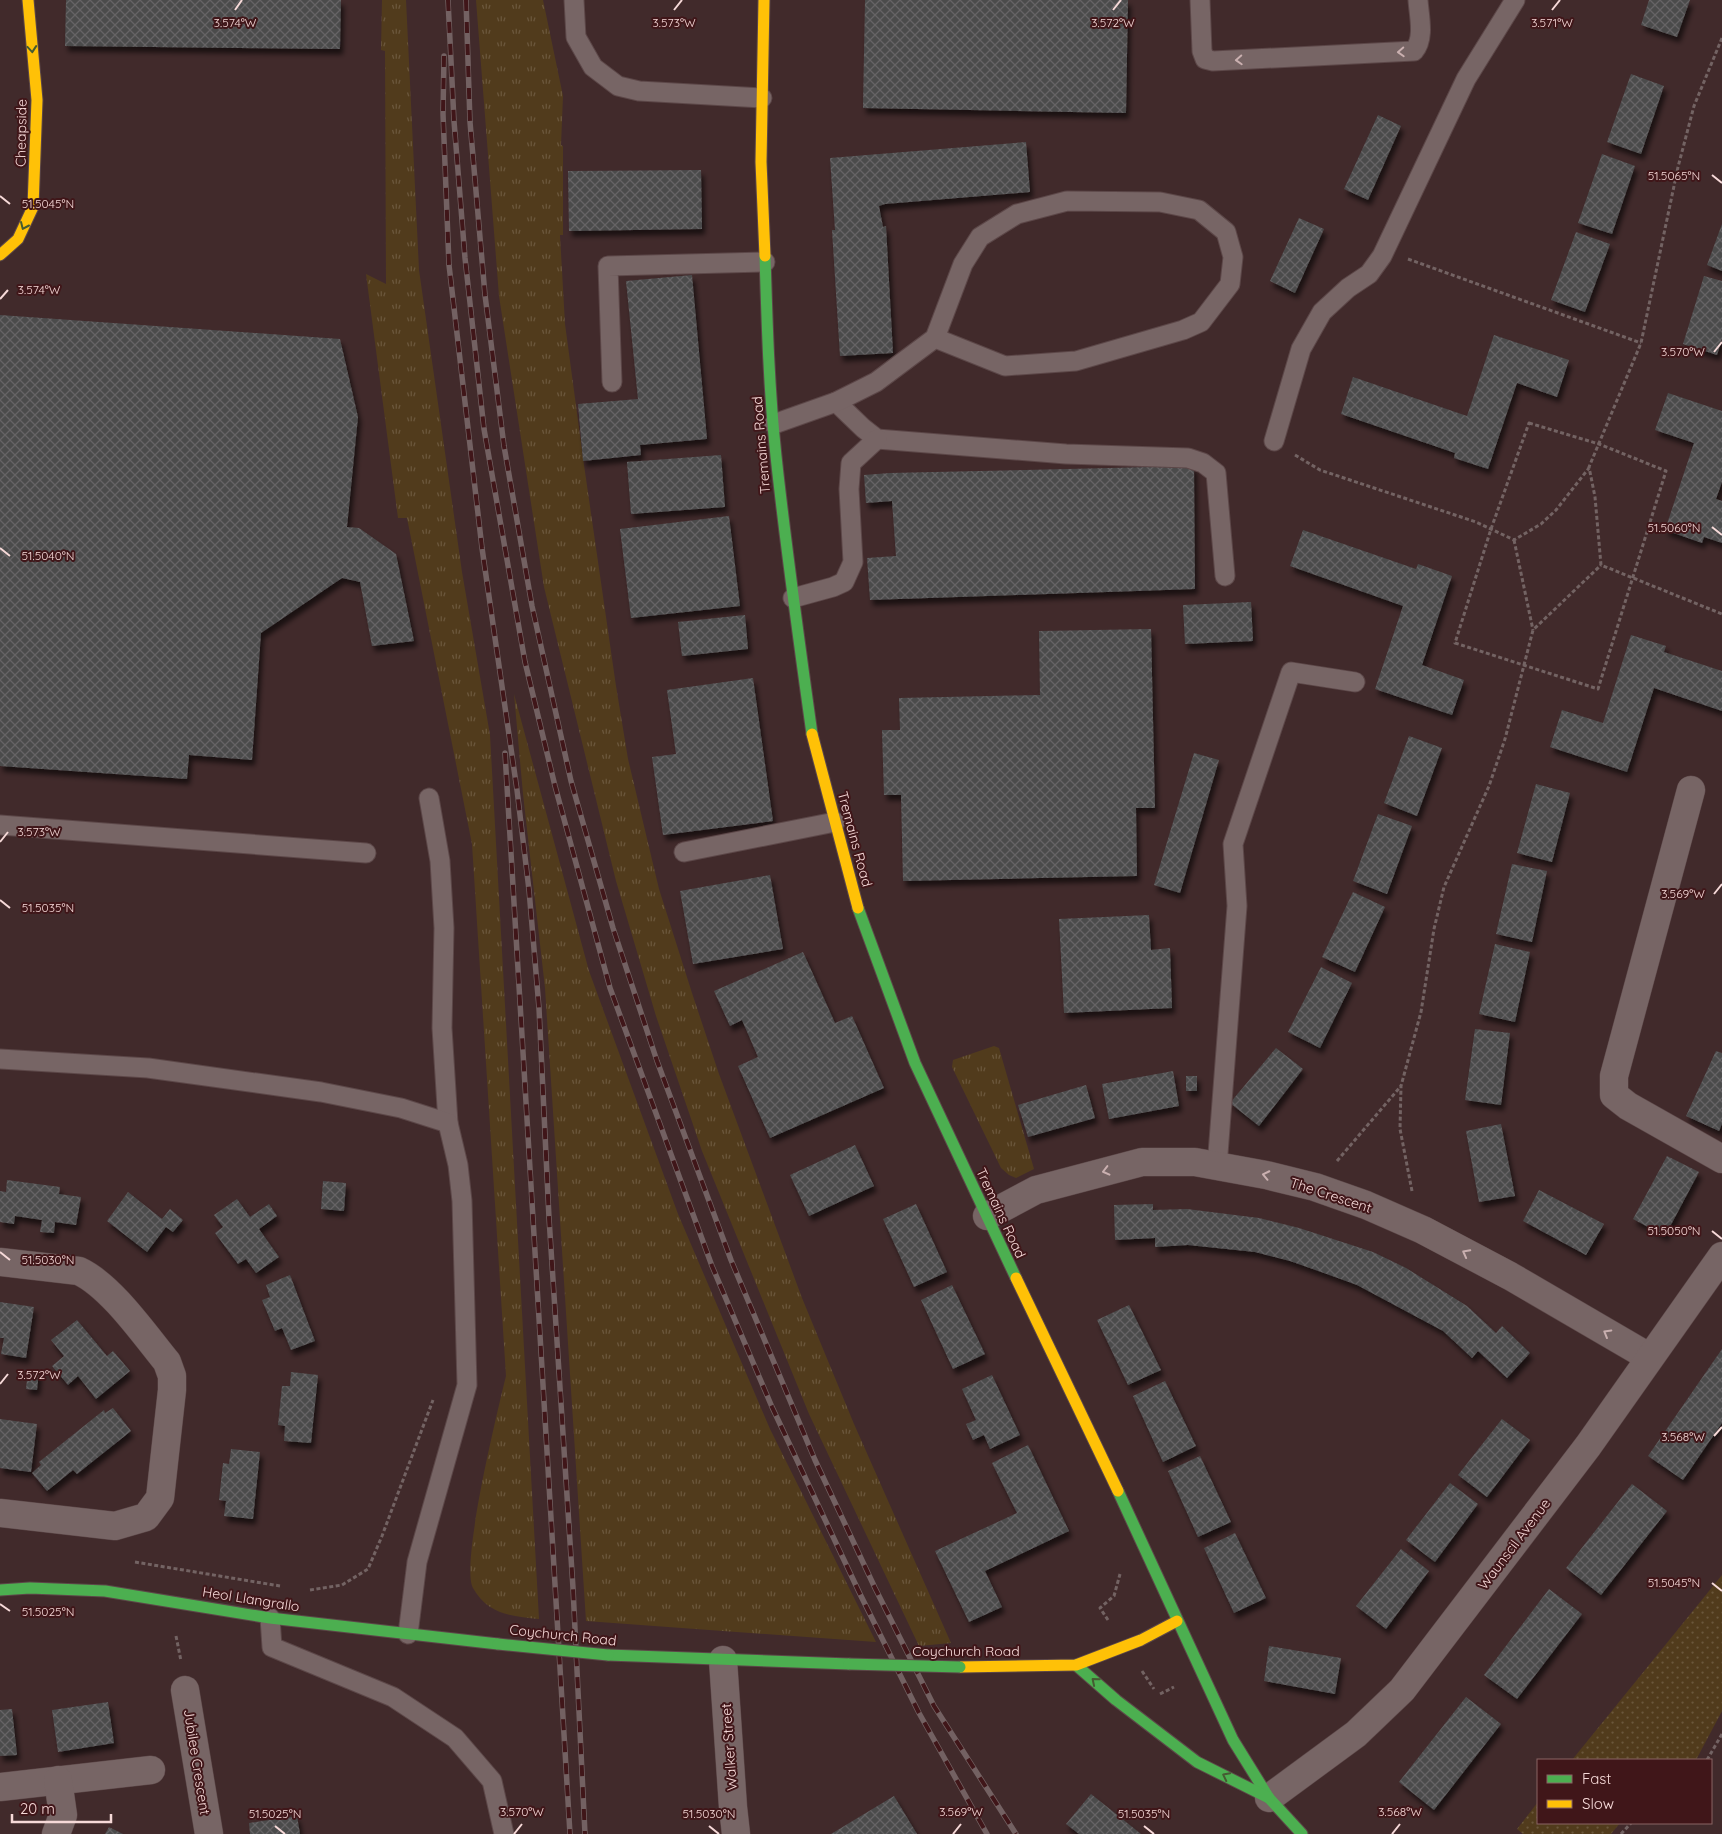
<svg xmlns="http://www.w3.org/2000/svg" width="1722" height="1834" viewBox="0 0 1722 1834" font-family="Quicksand,sans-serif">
  <defs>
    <pattern id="grass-tufts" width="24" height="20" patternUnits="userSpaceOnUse" patternTransform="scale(1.25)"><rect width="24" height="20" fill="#513b1c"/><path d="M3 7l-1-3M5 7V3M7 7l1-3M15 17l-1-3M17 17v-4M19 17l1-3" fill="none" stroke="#6b573c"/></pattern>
    <pattern id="garden-dots" width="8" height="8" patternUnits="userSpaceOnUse" patternTransform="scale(1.25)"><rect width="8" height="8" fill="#513b1c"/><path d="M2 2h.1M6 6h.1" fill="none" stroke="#6b573c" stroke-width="1.8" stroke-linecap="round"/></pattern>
    <pattern id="building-cross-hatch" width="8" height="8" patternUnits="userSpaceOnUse" patternTransform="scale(1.25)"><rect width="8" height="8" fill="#4b4b4c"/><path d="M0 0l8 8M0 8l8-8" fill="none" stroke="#666465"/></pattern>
    <filter id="shadow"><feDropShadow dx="3" dy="5.5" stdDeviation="2.5" flood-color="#0009"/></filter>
  </defs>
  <rect width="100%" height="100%" fill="#412a2b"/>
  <!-- grass -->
  <g fill="url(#grass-tufts)">
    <path d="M 382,0 L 406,0 L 419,270 L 462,572 L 490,735 L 539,1619 C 512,1616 488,1615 473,1588 C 460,1565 498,1409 506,1376 L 472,844 L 407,518 L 398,518 L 366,274 L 386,284 L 385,51 L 381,50 Z"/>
    <polygon points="476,0 543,0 563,96 561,145 563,146 563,235 560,235 565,324 584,465 616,686 628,759 659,889 692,993 719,1074 802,1298 854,1424 951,1643 919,1646 809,1414 702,1151 656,1016 616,881 544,587 499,296"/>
    <polygon points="514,694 589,971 678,1214 770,1429 876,1642 586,1621 545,988 523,794"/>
    <polygon points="994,1046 999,1048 1034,1169 1016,1178 1009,1175 1001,1168 952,1067 953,1060"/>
  </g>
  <!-- garden -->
  <g fill="url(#garden-dots)">
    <polygon points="1722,1575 1722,1711 1696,1760 1572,1760"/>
    <polygon points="1538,1802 1538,1823 1620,1823 1611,1834 1523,1834 1517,1829"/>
  </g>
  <!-- building -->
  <g fill="url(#building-cross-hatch)" filter="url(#shadow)">
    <polygon points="66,0 341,0 340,49 65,46"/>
    <polygon points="865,0 1128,0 1126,113 863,108"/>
    <polygon points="1649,0 1690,0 1677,37 1641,25"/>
    <polygon points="1631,74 1664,86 1641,154 1607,142"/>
    <polygon points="1378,115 1401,126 1368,200 1344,189"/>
    <polygon points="1026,142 1030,192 885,204 879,206 883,227 886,226 893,353 840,356 832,230 835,230 830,158"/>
    <polygon points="1602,154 1635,166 1612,234 1578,223"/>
    <polygon points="701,170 702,229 569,231 568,171"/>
    <polygon points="1299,218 1324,229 1295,293 1270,281"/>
    <polygon points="1722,224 1722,271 1707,265"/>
    <polygon points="1576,232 1610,244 1585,312 1551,300"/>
    <polygon points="692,275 707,439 640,445 641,455 583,461 578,404 638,399 626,281"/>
    <polygon points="1704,276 1722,281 1722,339 1717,355 1683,344"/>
    <polygon points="0,315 340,339 358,417 347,527 359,528 396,554 414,641 372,646 360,582 342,578 261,633 252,760 189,755 187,779 0,766"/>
    <polygon points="1494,335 1569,360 1557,397 1517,383 1488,469 1454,458 1455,453 1341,414 1353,377 1467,416"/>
    <polygon points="1668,393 1722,411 1722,482 1716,499 1722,501 1722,543 1704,537 1702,543 1665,530 1694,443 1655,430"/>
    <polygon points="721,455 725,507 631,514 627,462"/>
    <polygon points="1194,466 1195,589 870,600 867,558 896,556 892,501 866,503 864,475 890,473"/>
    <polygon points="729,516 740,606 631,618 620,529"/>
    <polygon points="1303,530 1416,569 1418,564 1452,576 1422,665 1464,680 1452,715 1375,689 1403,606 1290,566"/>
    <polygon points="1251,602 1253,641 1185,644 1183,605"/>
    <polygon points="745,615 748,649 682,656 678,622"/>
    <polygon points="1151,629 1155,808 1136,808 1137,876 903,881 901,795 884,795 882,730 900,730 899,698 1040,695 1039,631"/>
    <polygon points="1631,635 1666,646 1664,652 1722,671 1722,711 1654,688 1627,772 1550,747 1562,710 1603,723"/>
    <polygon points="753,678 773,821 663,835 652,757 676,754 667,690"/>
    <polygon points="1409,736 1442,748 1417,816 1384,803"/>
    <polygon points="1194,753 1219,760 1180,893 1154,885"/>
    <polygon points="1536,784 1570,793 1552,862 1517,853"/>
    <polygon points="1378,814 1412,826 1387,894 1353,881"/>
    <polygon points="1512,864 1547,871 1532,942 1496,934"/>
    <polygon points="770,875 783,949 693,964 680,891"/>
    <polygon points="1353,892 1385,907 1355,972 1322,957"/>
    <polygon points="1149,915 1151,950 1170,948 1172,1008 1064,1013 1059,919"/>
    <polygon points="1495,944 1530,952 1515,1022 1479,1014"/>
    <polygon points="803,952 835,1023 852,1016 884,1088 770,1138 738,1066 758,1057 742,1020 730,1026 714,991"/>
    <polygon points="1321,967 1352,983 1320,1048 1288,1032"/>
    <polygon points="1475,1029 1510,1033 1501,1105 1465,1100"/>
    <polygon points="1276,1048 1303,1069 1259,1126 1230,1103"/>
    <polygon points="1716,1051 1722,1053 1722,1124 1719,1131 1686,1116"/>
    <polygon points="1173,1071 1179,1106 1109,1119 1102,1084"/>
    <rect x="1186" y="1076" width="11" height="15"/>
    <polygon points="1086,1085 1095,1118 1028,1137 1018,1105"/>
    <polygon points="1501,1124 1515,1196 1479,1202 1466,1131"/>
    <polygon points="855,1145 874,1186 809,1216 790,1175"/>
    <polygon points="1667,1156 1699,1172 1665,1236 1633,1219"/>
    <polygon points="7,1180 60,1187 59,1194 81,1197 76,1225 55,1222 54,1233 40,1232 42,1220 15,1216 14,1224 0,1222 0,1191 6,1192"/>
    <polygon points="323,1181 346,1183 344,1211 321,1209"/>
    <polygon points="1539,1190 1604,1224 1586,1255 1523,1221"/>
    <polygon points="128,1192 162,1219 170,1209 183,1220 173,1232 166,1227 147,1252 107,1221"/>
    <polygon points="237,1199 250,1217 269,1204 277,1216 259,1229 279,1257 256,1273 246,1259 238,1264 215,1233 223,1227 214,1215"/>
    <polygon points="916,1204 947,1272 914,1287 883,1219"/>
    <polygon points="1153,1204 1153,1210 1187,1209 1259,1218 1299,1228 1373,1252 1406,1268 1467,1306 1496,1333 1502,1326 1530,1353 1507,1378 1478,1351 1472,1358 1443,1331 1357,1285 1324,1273 1290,1261 1255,1252 1188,1245 1155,1247 1155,1238 1115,1240 1114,1205"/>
    <polygon points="290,1275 315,1341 291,1350 282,1328 275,1331 262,1300 270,1297 266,1285"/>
    <polygon points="952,1285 985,1354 953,1369 921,1300"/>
    <polygon points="0,1302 34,1307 26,1358 1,1354 4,1338 0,1338"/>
    <polygon points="1129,1305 1161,1370 1128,1385 1097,1320"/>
    <polygon points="77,1320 107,1356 113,1351 130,1371 96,1399 78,1376 68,1385 52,1366 64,1356 51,1340"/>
    <polygon points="1722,1349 1722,1423 1683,1480 1648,1456"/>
    <polygon points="28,1371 39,1372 37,1390 26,1389"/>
    <polygon points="291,1372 318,1375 311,1443 284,1441 285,1426 278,1425 282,1386 290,1386"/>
    <polygon points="992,1375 1020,1435 990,1449 984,1435 973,1440 966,1424 976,1420 962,1389"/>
    <polygon points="1165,1381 1196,1446 1163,1462 1133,1396"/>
    <polygon points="113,1408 131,1431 77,1474 73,1470 47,1491 32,1473 41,1465 39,1462 104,1410 105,1413"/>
    <polygon points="0,1419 37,1424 31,1472 0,1468"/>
    <polygon points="1502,1419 1530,1440 1487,1497 1458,1475"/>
    <polygon points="1028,1445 1069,1531 985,1571 1002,1607 969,1622 935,1551 1017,1513 992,1463"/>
    <polygon points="231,1449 260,1452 253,1519 224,1516 226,1501 219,1500 223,1463 229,1464"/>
    <polygon points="1200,1456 1231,1522 1198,1537 1168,1471"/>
    <polygon points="1450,1483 1478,1504 1435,1562 1406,1540"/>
    <polygon points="1632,1484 1667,1511 1601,1595 1566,1568"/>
    <polygon points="1235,1533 1266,1598 1234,1613 1204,1548"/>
    <polygon points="1401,1549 1429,1571 1386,1629 1356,1606"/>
    <polygon points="1549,1589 1582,1614 1517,1699 1484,1675"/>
    <polygon points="1269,1646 1341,1658 1335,1694 1264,1681"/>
    <polygon points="1466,1697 1501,1724 1434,1810 1399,1782"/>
    <polygon points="108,1702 114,1743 58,1752 52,1710"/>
    <polygon points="12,1709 17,1755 0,1756 0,1710"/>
    <polygon points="1091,1794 1141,1834 1079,1834 1066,1824"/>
    <polygon points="894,1796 917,1834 831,1834"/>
    <polygon points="297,1816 300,1834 250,1834 249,1823"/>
    <polygon points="109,1827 123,1834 105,1834"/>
  </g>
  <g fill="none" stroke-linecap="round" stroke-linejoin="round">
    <!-- lane casing -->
    <g stroke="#5c4748" stroke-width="21">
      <g id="lane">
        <polyline points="574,0 576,37 593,67 618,86 639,91 762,98"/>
        <path d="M 1200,0 L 1202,51 L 1205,59 L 1213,61 L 1414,51 C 1425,38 1419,16 1418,0"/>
        <polyline points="612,382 608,266 765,262"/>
        <polyline points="836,402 863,428 877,439 1066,454 1188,458 1203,463 1216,473 1225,576"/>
        <polyline points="774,424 836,402 876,382 935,338 963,264 980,237 1017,214 1067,201 1160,202 1199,210 1226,232 1233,257 1230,284 1201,322 1183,330 1076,361 1005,366 935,338"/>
        <polyline points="1274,441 1301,349 1322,312 1348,288 1369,274 1382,256 1466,79 1515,0"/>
        <polyline points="793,598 833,587 844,582 853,562 849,489 851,463 877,439"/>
        <polyline points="429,798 440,861 444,928 442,1028 448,1123"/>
        <polyline points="0,825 366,853"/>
        <polyline points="684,852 835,822"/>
        <polyline points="0,1059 148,1068 321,1092 401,1108 448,1123 458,1165 462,1201 467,1385 417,1562 408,1634"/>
        <polyline points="1217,1167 1237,906 1233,844 1291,672 1355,682"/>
        <polyline points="270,1618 272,1647 393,1697 455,1738 492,1781 504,1834"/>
      </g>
    </g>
    <!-- street casing -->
    <g stroke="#5c4748" stroke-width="29">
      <g id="street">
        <polyline points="1691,790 1614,1076 1614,1095 1628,1106 1722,1159"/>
        <polyline points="987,1216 1036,1190 1142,1162 1195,1162 1266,1175 1315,1187 1366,1205 1423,1230 1510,1276 1649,1357"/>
        <path d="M 0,1262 L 79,1271 C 111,1286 144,1334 167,1362 L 172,1376 L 172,1390 L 160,1498 L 146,1517 L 115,1526 L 0,1513"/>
        <polyline points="723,1660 733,1807 736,1834"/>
        <polyline points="185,1690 209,1834"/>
        <polyline points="0,1787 151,1770"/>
        <polyline points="1269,1798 1356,1734 1402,1690 1588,1446 1722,1256"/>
        <polyline points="56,1834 63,1815 58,1780"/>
      </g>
    </g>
    <!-- fast casing -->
    <g stroke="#5c4748" stroke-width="13">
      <g id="fast">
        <path d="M 765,256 C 767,323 769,390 776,456 C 786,549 799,641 812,734"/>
        <polyline points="858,908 915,1063 1016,1278"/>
        <polyline points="1118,1491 1233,1740 1269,1798 1302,1834"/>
        <polyline points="0,1590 30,1588 105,1591 270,1618 498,1644"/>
        <polyline points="608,1655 849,1664"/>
        <polyline points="1076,1665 1116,1700 1197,1762 1269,1798"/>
      </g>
    </g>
    <!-- slow casing -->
    <g stroke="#5c4748" stroke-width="13">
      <g id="slow">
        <polyline points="764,0 761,162 765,256"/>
        <polyline points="0,255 18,239 33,207 37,100 28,0"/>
        <polyline points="812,734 858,908"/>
        <polyline points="1016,1278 1118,1491"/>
        <polyline points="960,1667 1076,1665 1141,1640 1177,1621"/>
      </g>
    </g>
    <!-- path -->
    <g stroke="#736363" stroke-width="3" stroke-dasharray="4 2.5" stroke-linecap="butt">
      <polyline points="1722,38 1694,106 1678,167 1641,343 1589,467 1595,497 1601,565 1722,614"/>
      <polyline points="1408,259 1641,343"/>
      <polygon points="1529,423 1599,444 1666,471 1598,689 1455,643 1491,529"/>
      <polyline points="1295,455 1320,470 1476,522 1514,540 1541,524 1556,510 1589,468"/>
      <polyline points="1514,540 1533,630"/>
      <polyline points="1337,1161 1401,1086"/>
      <polyline points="1412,1191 1400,1129 1401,1086 1421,1012 1434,929 1444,887 1489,786 1505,739 1533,630 1601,565"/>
      <polyline points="135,1562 280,1586"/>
      <polyline points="310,1590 342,1585 368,1569 382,1536 433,1400"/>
      <polyline points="1108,1620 1100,1608 1114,1596 1120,1574"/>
      <polyline points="176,1636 181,1661"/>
      <polyline points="1142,1671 1154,1689"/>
      <polyline points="1160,1694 1174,1687"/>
      <polyline points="1707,1760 1722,1734"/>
      <polyline points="1621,1834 1631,1823"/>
    </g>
    <!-- lane -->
    <use href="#lane" stroke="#776565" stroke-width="19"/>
    <!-- street -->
    <use href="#street" stroke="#776565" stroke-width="28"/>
    <!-- fast -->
    <use href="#fast" stroke="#4caf50" stroke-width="11"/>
    <!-- slow -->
    <use href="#slow" stroke="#ffc107" stroke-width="11"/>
    <!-- rail casing -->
    <g stroke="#736162" stroke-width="5.5">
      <g id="rail">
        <polyline points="448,0 454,121 465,258 484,429 525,662 555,786 610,988 712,1266 772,1407 860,1594 919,1713 987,1834"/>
        <polyline points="466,0 470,122 485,295 504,446 532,606 571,781 613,928 657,1061 731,1260 815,1460 875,1588 934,1706 1016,1834"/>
        <polyline points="444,56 443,114 449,265 482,548 517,790 529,890 539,1008 549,1218 573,1588 585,1834"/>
        <polyline points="505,753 570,1834"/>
      </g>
    </g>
    <!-- rail -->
    <use href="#rail" stroke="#401619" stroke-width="4" stroke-dasharray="11" stroke-linecap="butt"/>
    <!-- fast-bridge casing -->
    <g stroke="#5c4748" stroke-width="13" stroke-linecap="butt">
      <g id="fast-bridge">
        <polyline points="498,1644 608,1655"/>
        <polyline points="849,1664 960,1667"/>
      </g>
    </g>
    <!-- fast-bridge -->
    <use href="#fast-bridge" stroke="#4caf50" stroke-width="11"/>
  </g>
  <!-- one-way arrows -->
  <defs><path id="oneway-chevron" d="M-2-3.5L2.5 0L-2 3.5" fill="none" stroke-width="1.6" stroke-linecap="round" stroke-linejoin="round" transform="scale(1.25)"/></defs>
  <g stroke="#455b32">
    <use href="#oneway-chevron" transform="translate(32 49) rotate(85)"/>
    <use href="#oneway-chevron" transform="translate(24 226) rotate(114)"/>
    <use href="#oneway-chevron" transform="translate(1095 1681) rotate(-140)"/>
    <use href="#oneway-chevron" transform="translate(1226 1776) rotate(-153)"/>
  </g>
  <g stroke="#cab0b0">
    <use href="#oneway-chevron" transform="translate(1401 52) rotate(177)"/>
    <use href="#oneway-chevron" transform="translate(1239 60) rotate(177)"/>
    <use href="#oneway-chevron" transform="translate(1106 1171) rotate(166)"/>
    <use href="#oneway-chevron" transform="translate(1266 1175) rotate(-168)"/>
    <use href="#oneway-chevron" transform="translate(1466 1253) rotate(-152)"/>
    <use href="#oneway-chevron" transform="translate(1607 1333) rotate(-150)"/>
  </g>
  <!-- ticks -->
  <path fill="none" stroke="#f6d9d8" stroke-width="2" d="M 235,10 L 242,0M 674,10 L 682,0M 1113,10 L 1121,0M 1552,10 L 1560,0M 1712,175 L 1722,183M 0,196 L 10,204M 0,299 L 8,290M 1714,352 L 1722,342M 1712,527 L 1722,535M 0,548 L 10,556M 0,842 L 8,832M 1714,894 L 1722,884M 0,900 L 10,908M 1712,1231 L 1722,1239M 0,1252 L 10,1260M 0,1384 L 8,1374M 1714,1436 L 1722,1427M 1712,1583 L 1722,1591M 0,1604 L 10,1611M 275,1826 L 285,1834M 709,1826 L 719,1834M 1144,1826 L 1154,1834M 514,1834 L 522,1824M 953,1834 L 961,1824M 1392,1834 L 1400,1824"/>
  <g text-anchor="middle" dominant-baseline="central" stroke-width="4" stroke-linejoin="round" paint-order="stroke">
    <!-- street labels -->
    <g font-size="14" fill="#f6d9d8" stroke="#401619">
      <text transform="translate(21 133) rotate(-89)">Cheapside</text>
      <text transform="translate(761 445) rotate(-95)">Tremains Road</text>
      <text transform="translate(855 839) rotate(75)">Tremains Road</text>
      <text transform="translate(1331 1195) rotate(18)">The Crescent</text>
      <text transform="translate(1001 1213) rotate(65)">Tremains Road</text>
      <text transform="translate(1514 1544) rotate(-53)">Waunscil Avenue</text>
      <text transform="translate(251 1599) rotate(9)">Heol Llangrallo</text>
      <text transform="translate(563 1635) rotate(6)">Coychurch Road</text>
      <text x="966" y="1651">Coychurch Road</text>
      <text transform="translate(729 1747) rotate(-94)">Walker Street</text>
      <text transform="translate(197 1762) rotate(81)">Jubilee Crescent</text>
    </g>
  </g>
  <g font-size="12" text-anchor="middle" fill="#f6d9d8" stroke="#401619" stroke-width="4" stroke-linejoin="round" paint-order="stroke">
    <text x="235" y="27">3.574°W</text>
    <text x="674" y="27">3.573°W</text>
    <text x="1113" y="27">3.572°W</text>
    <text x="1552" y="27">3.571°W</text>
    <text x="1674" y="180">51.5065°N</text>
    <text x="48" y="208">51.5045°N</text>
    <text x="39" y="294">3.574°W</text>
    <text x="1683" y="356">3.570°W</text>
    <text x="1674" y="532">51.5060°N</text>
    <text x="48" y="560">51.5040°N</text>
    <text x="39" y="836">3.573°W</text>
    <text x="1683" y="898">3.569°W</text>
    <text x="48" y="912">51.5035°N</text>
    <text x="1674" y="1235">51.5050°N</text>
    <text x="48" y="1264">51.5030°N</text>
    <text x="39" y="1379">3.572°W</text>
    <text x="1683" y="1441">3.568°W</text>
    <text x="1674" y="1587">51.5045°N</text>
    <text x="48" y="1616">51.5025°N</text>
    <text x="522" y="1816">3.570°W</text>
    <text x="961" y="1816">3.569°W</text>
    <text x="1400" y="1816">3.568°W</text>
    <text x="275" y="1818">51.5025°N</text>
    <text x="709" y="1818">51.5030°N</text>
    <text x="1144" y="1818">51.5035°N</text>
  </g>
  <!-- legend -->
  <rect x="1537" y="1759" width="175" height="65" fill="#401619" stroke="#896465"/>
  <rect x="1547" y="1775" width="25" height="8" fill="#4caf50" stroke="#896465"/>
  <text x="1582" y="1784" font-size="15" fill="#f6d9d8">Fast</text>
  <rect x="1547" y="1800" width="25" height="8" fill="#ffc107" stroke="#896465"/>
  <text x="1582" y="1809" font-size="15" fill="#f6d9d8">Slow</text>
  <!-- scale -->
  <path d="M12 1814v8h99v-8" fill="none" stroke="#f6d9d8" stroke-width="2.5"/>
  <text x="20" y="1814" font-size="15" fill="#f6d9d8" stroke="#401619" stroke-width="4" paint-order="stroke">20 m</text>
</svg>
